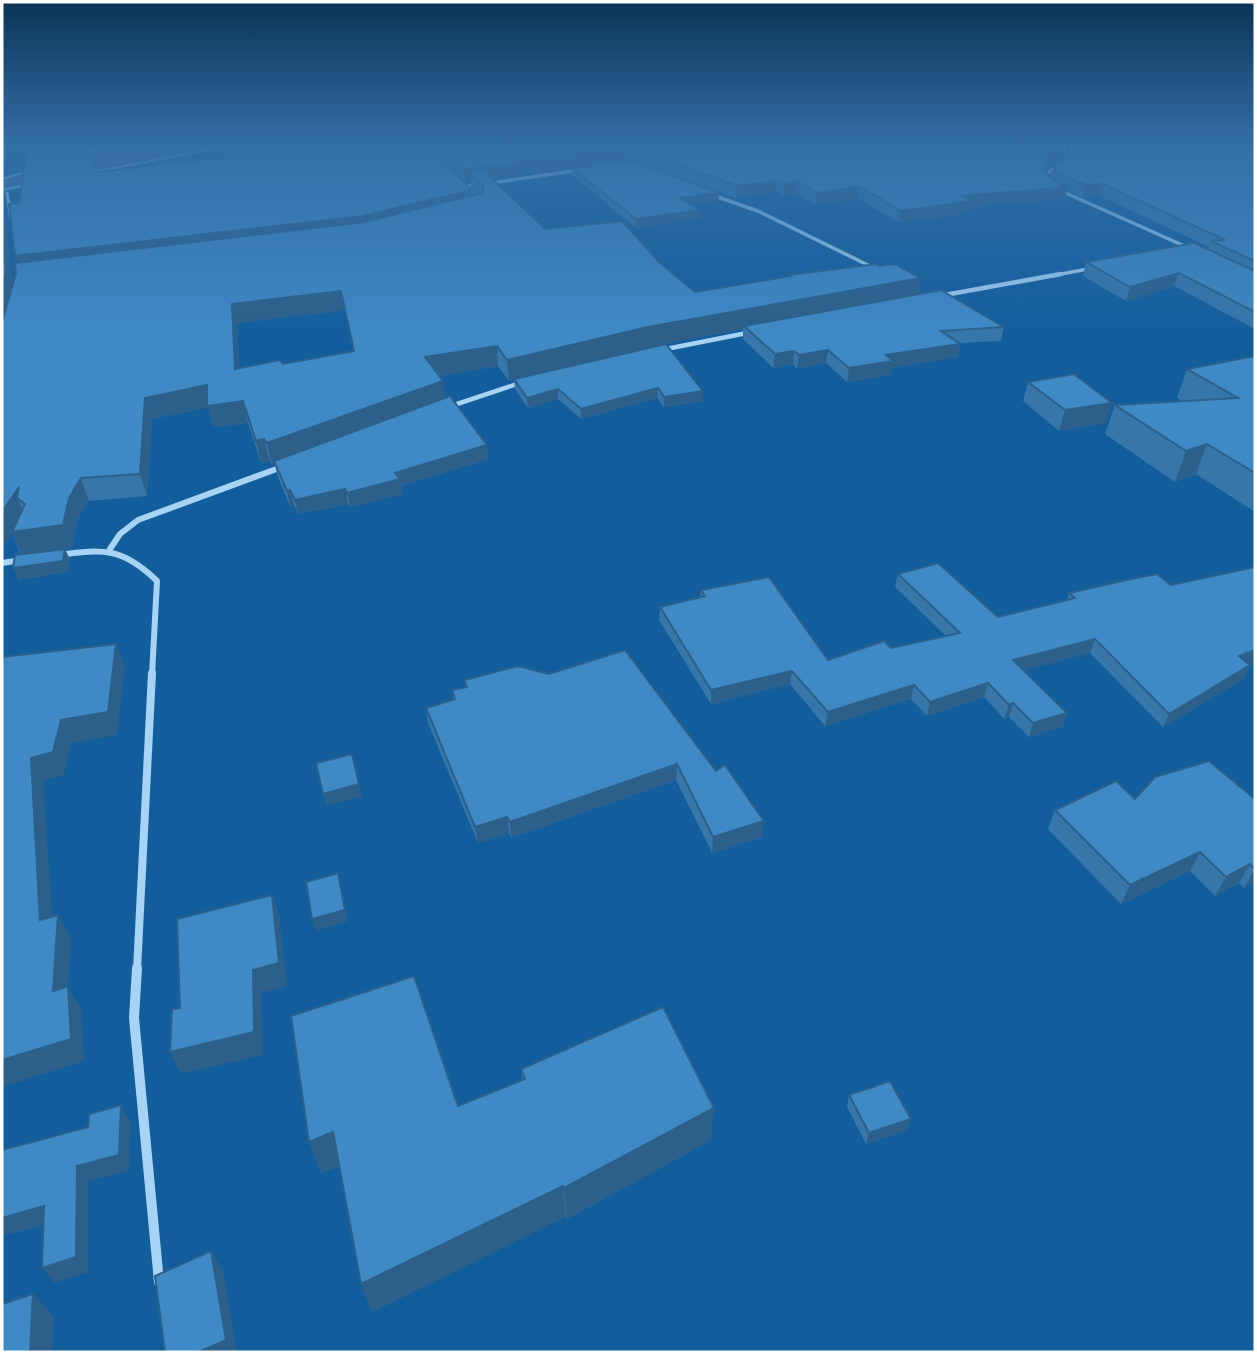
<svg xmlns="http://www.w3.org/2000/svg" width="1257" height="1354" viewBox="0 0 1257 1354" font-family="'Open Sans',sans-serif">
  <rect width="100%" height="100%" fill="#125e9d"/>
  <!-- water -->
  <polygon fill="#3e73a0" stroke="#99cff7" stroke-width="2" points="121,142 248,142 2,190 2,179"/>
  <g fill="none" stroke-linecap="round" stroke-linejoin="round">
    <!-- street-far4 -->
    <g stroke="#a7d3f4" stroke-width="3.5">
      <polyline points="2,161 8,142"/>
      <polyline points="1047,182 1047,174 1065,158 1063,142"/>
      <polyline points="463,187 580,170"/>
      <polyline points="1059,190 1189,248"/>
      <polyline points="7,193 11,217"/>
      <polyline points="712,195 758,211 876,269"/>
      <polyline points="1051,276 1093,268"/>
    </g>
    <!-- street-far3 -->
    <g stroke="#a7d3f4" stroke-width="4.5">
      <polyline points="939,296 1061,274"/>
      <polyline points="661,350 752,332"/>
      <polyline points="448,407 523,382"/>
    </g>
    <!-- street-far2 -->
    <g stroke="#a7d3f4" stroke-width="6">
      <polyline points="110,549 120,534 138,520 282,467"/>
      <path d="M 58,555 C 104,549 122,547 157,581 L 152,675"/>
      <polyline points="2,563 22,560"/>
    </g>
    <!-- street-far1 -->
    <polyline stroke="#a7d3f4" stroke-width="8" points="137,970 152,673"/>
    <!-- street -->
    <polyline stroke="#a7d3f4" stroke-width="10" points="137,968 134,1018 159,1282"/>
  </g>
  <!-- wall -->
  <g fill="#3676a9" fill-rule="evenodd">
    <path d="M 219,142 L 1063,142 L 1060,156 L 1045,170 L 1053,180 L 1051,176 L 1054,165 L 1068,151 L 1067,142 L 1255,142 L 1255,329 L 1174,286 L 1126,301 L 1083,276 L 1086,262 L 1208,250 L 1209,247 L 1100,196 L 1083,197 L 1067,190 L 1065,199 L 971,207 L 970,213 L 899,223 L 858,198 L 816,205 L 796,193 L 784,196 L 776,192 L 736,198 L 637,161 L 623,160 L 491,178 L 545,229 L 659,262 L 695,292 L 789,276 L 789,275 L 880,266 L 921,278 L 918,294 L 1004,327 L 1001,341 L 959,343 L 960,344 L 957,357 L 892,368 L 890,375 L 847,382 L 826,363 L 797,369 L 793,364 L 773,368 L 743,339 L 743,329 L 648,347 L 535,374 L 703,391 L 703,401 L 664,407 L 657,398 L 581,419 L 558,399 L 528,408 L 515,389 L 514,379 L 509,381 L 498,366 L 439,376 L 445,398 L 488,459 L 401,486 L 402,494 L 350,507 L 348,504 L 298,514 L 294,505 L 290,506 L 277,475 L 275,464 L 272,465 L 270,461 L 261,463 L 248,423 L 213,427 L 208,407 L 152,419 L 147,496 L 89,501 L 77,520 L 72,548 L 65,549 L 70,560 L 67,572 L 18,580 L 21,555 L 12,533 L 2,549 L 2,209 L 5,219 L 12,285 L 16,273 L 17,262 L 19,204 L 26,154 L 8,156 L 4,143 L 96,172 L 226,157 L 221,153 ZM 471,180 L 471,189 L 464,181 ZM 345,310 L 353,351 L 283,364 L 239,368 L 237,323 Z"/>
    <polygon points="572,168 719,193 718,201 692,204 701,218 636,228 572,175"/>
    <polygon points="1255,356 1255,512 1196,474 1175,482 1105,434 1115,405 1182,401 1177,398 1187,369"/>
    <polygon points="1028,382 1106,423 1059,431 1023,401"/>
    <polygon points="898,574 998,617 1067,600 1069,593 1171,585 1255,661 1248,664 1250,665 1243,679 1163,727 1090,653 1023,670 1067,713 1062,727 1029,737 1009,717 1004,719 984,697 927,716 911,699 825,726 790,684 711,704 659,620 660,607 700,597 701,590 828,660 946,636 895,587"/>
    <polygon points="625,650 762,837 712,853 676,780 511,838 509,833 478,843 428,723 426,708 453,700 452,690 465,687 464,680 549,674"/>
    <polygon points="1135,799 1255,799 1255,883 1244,888 1239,883 1215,896 1190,871 1121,904 1048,829 1055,810"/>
    <polygon points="521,1069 711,1140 567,1219 566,1216 372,1312 361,1284 339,1166 321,1173 309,1142 458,1106 522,1080"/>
    <polygon points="849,1095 907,1130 866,1144 847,1107"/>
  </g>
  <!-- shaded-wall -->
  <g fill="#2c608a">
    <polygon points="13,142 29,142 33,153 8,156 4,143"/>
    <polygon points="1063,145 1060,156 1044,171 1046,160"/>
    <polygon points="623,149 623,160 477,180 470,173 471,180 464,181 463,170"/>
    <polygon points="777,181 776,192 736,198 737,186"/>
    <polygon points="797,181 796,193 784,196 785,184"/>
    <polygon points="1103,184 1100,196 1083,197 1086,185"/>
    <polygon points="859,186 858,198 816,205 817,193"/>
    <polygon points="1068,187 1065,199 971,207 970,213 899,223 901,211 962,196"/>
    <polygon points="472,190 473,204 365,231 20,272 15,256"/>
    <polygon points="719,193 718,201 680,206 680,198"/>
    <polygon points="2,209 5,219 13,291 2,333"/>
    <polygon points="701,210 701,218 636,228 636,219"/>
    <polygon points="1179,273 1174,286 1126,301 1130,287"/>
    <polygon points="921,278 917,297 744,326 743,329 648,347 509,381 507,360 648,327"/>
    <polygon points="341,291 345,310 237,323 240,389 235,369 232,304"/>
    <polygon points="960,344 957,357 892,368 890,375 847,382 849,368 886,355"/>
    <polygon points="497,346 498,366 428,378 425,357"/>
    <polygon points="828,350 826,363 797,369 799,355"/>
    <polygon points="794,351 793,364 773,368 775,354"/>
    <polygon points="443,381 446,402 274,461 275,464 272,465 267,443"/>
    <polygon points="207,385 243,401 248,423 213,427 208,407 152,419 147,496 140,474 145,398"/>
    <polygon points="658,388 657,398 581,419 581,409"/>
    <polygon points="558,389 558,399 528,408 527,398"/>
    <polygon points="703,391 703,401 664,407 664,397"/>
    <polygon points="1112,403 1106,423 1059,431 1065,410"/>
    <polygon points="264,439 270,461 261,463 256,441"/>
    <polygon points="1207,444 1196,474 1175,482 1186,451"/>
    <polygon points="487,445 488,459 401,486 402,494 350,507 347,493 395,473"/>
    <polygon points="81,478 89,501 77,520 72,548 65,549 70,560 67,572 18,580 13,568 22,555 12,533 2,549 2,512 19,487 25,504 17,498 25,515 69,498"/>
    <polygon points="345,489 348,504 298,514 295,500"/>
    <polygon points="290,490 294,505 290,506 287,491"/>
    <polygon points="1095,639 1090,653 1009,674 1013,660"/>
    <polygon points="116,644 125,667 117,735 71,743 64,775 43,781 54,943 40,920 31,758 61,720"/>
    <polygon points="1255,650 1255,661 1232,670 1239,656"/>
    <polygon points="1250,665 1243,679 1163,727 1169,714"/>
    <polygon points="792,671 790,684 711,704 711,690"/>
    <polygon points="988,683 984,697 927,716 930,702"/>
    <polygon points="914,685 911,699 825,726 828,712"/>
    <polygon points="1013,703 1009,717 1004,719 1009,705"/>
    <polygon points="1067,713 1062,727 1029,737 1033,723"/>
    <polygon points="677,764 676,780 511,838 510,822"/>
    <polygon points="359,784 362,796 326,806 323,794"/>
    <polygon points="507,817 509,833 478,843 475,827"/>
    <polygon points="764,821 762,837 712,853 713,837"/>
    <polygon points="1200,852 1190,871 1121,904 1130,885"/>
    <polygon points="1250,864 1239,883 1215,896 1226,877"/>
    <polygon points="1255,869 1255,883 1244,888"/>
    <polygon points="338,873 348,921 316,931 312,919"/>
    <polygon points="272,895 280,919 287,986 261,993 263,1055 181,1074 170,1052 253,970"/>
    <polygon points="58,915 71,939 68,987 81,1009 84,1061 2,1087 2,1060 53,991"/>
    <polygon points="121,1105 130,1122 129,1170 88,1181 88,1272 54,1283 42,1268 77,1166"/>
    <polygon points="714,1108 711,1140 567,1219 564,1188"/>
    <polygon points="911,1119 907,1130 866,1144 869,1133"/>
    <polygon points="333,1132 344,1164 321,1173 309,1142"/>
    <polygon points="563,1186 566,1216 372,1312 361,1284"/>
    <polygon points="44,1206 56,1222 2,1236 2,1218"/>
    <polygon points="211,1251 223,1271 237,1352 199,1352"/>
    <polygon points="33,1294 54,1317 52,1352 30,1352"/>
  </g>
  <!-- building -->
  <g fill="#3f89c5" stroke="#2c608a" stroke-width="2" fill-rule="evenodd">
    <polygon points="28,142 87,142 96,172 236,156 221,142 424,142 472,190 363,216 15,256 9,204 19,204"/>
    <polygon points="434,142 1063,142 1063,145 1046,160 1044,169 1052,180 1068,187 962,196 972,201 901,211 859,186 817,193 797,181 785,184 777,181 737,186 637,150 623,149 463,170"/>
    <polygon points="1071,142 1255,142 1255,261 1211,241 1225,240 1103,184 1086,185 1057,173 1054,165 1072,148"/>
    <polygon points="623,161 636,162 719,193 680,198 701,210 636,219 572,168"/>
    <path d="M 484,171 L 545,229 L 622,221 L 659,262 L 695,292 L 791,276 L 789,275 L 876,264 L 880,266 L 895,264 L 921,278 L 648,327 L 507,360 L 497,346 L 425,357 L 443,381 L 267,443 L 264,439 L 256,441 L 243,401 L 207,406 L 207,385 L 145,398 L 140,474 L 81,478 L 69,498 L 63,525 L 12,532 L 25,504 L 17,498 L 19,487 L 2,512 L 2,322 L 16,273 L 15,263 L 364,222 L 482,193 L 484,187 L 470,173 ZM 341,291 L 354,351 L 283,364 L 280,360 L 235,369 L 232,304 Z"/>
    <polygon points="2,227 6,272 2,287"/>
    <polygon points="1194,243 1255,271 1255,312 1179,273 1130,287 1086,262"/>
    <polygon points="941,290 1004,327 941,331 960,344 886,355 893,361 849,368 828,350 799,355 794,351 775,354 744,326"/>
    <polygon points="666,344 703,391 664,397 658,388 581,409 558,389 527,398 514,379"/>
    <polygon points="1255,356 1255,473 1207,444 1186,451 1115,405 1238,398 1187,369"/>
    <polygon points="1074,374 1112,403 1065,410 1028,382"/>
    <polygon points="450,396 487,445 395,473 400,479 347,493 345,489 295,500 290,490 287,491 274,461"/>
    <polygon points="65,549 63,561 13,568 15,555"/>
    <polygon points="938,563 998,617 1075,598 1069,593 1131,579 1157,574 1171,585 1255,567 1255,650 1239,656 1250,665 1169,714 1095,639 1013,660 1067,713 1033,723 1013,703 1009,705 988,683 930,702 914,685 828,712 792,671 711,690 660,607 705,596 701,590 769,577 828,660 884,641 891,648 960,633 898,574"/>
    <polygon points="116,644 108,712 61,720 53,752 31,758 40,920 58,915 53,991 68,986 71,1039 2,1060 2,657"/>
    <polygon points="625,650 716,771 725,765 764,821 713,837 677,764 510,822 507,817 475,827 426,708 455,699 452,690 467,687 464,680 518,666 549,674"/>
    <polygon points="352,754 359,784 323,794 316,763"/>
    <polygon points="1209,761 1255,799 1255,869 1250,864 1226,877 1200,852 1130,885 1055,810 1116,781 1135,799 1155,777"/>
    <polygon points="338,873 345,910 312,919 306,882"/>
    <polygon points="272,895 279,963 253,970 254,1032 170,1052 172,1009 180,1008 177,919"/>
    <polygon points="414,976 458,1106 525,1079 521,1069 663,1007 714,1108 564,1188 563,1186 361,1284 333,1132 309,1142 291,1016"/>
    <polygon points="890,1081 911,1119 869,1133 849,1095"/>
    <polygon points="121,1105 119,1155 77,1166 76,1257 42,1268 44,1206 2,1218 2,1150 88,1127 89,1114"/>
    <polygon points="211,1251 226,1340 199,1352 165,1352 155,1276"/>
    <polygon points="33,1294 30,1352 2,1352 2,1304"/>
  </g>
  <!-- sky -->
  <linearGradient id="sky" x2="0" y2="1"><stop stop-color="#0a3456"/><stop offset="0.43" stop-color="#336ea5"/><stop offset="1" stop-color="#336ea5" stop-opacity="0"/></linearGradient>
  <rect width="1257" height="332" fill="url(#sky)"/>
  <!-- border -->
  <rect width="1257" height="1354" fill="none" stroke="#ffffff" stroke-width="7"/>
</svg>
